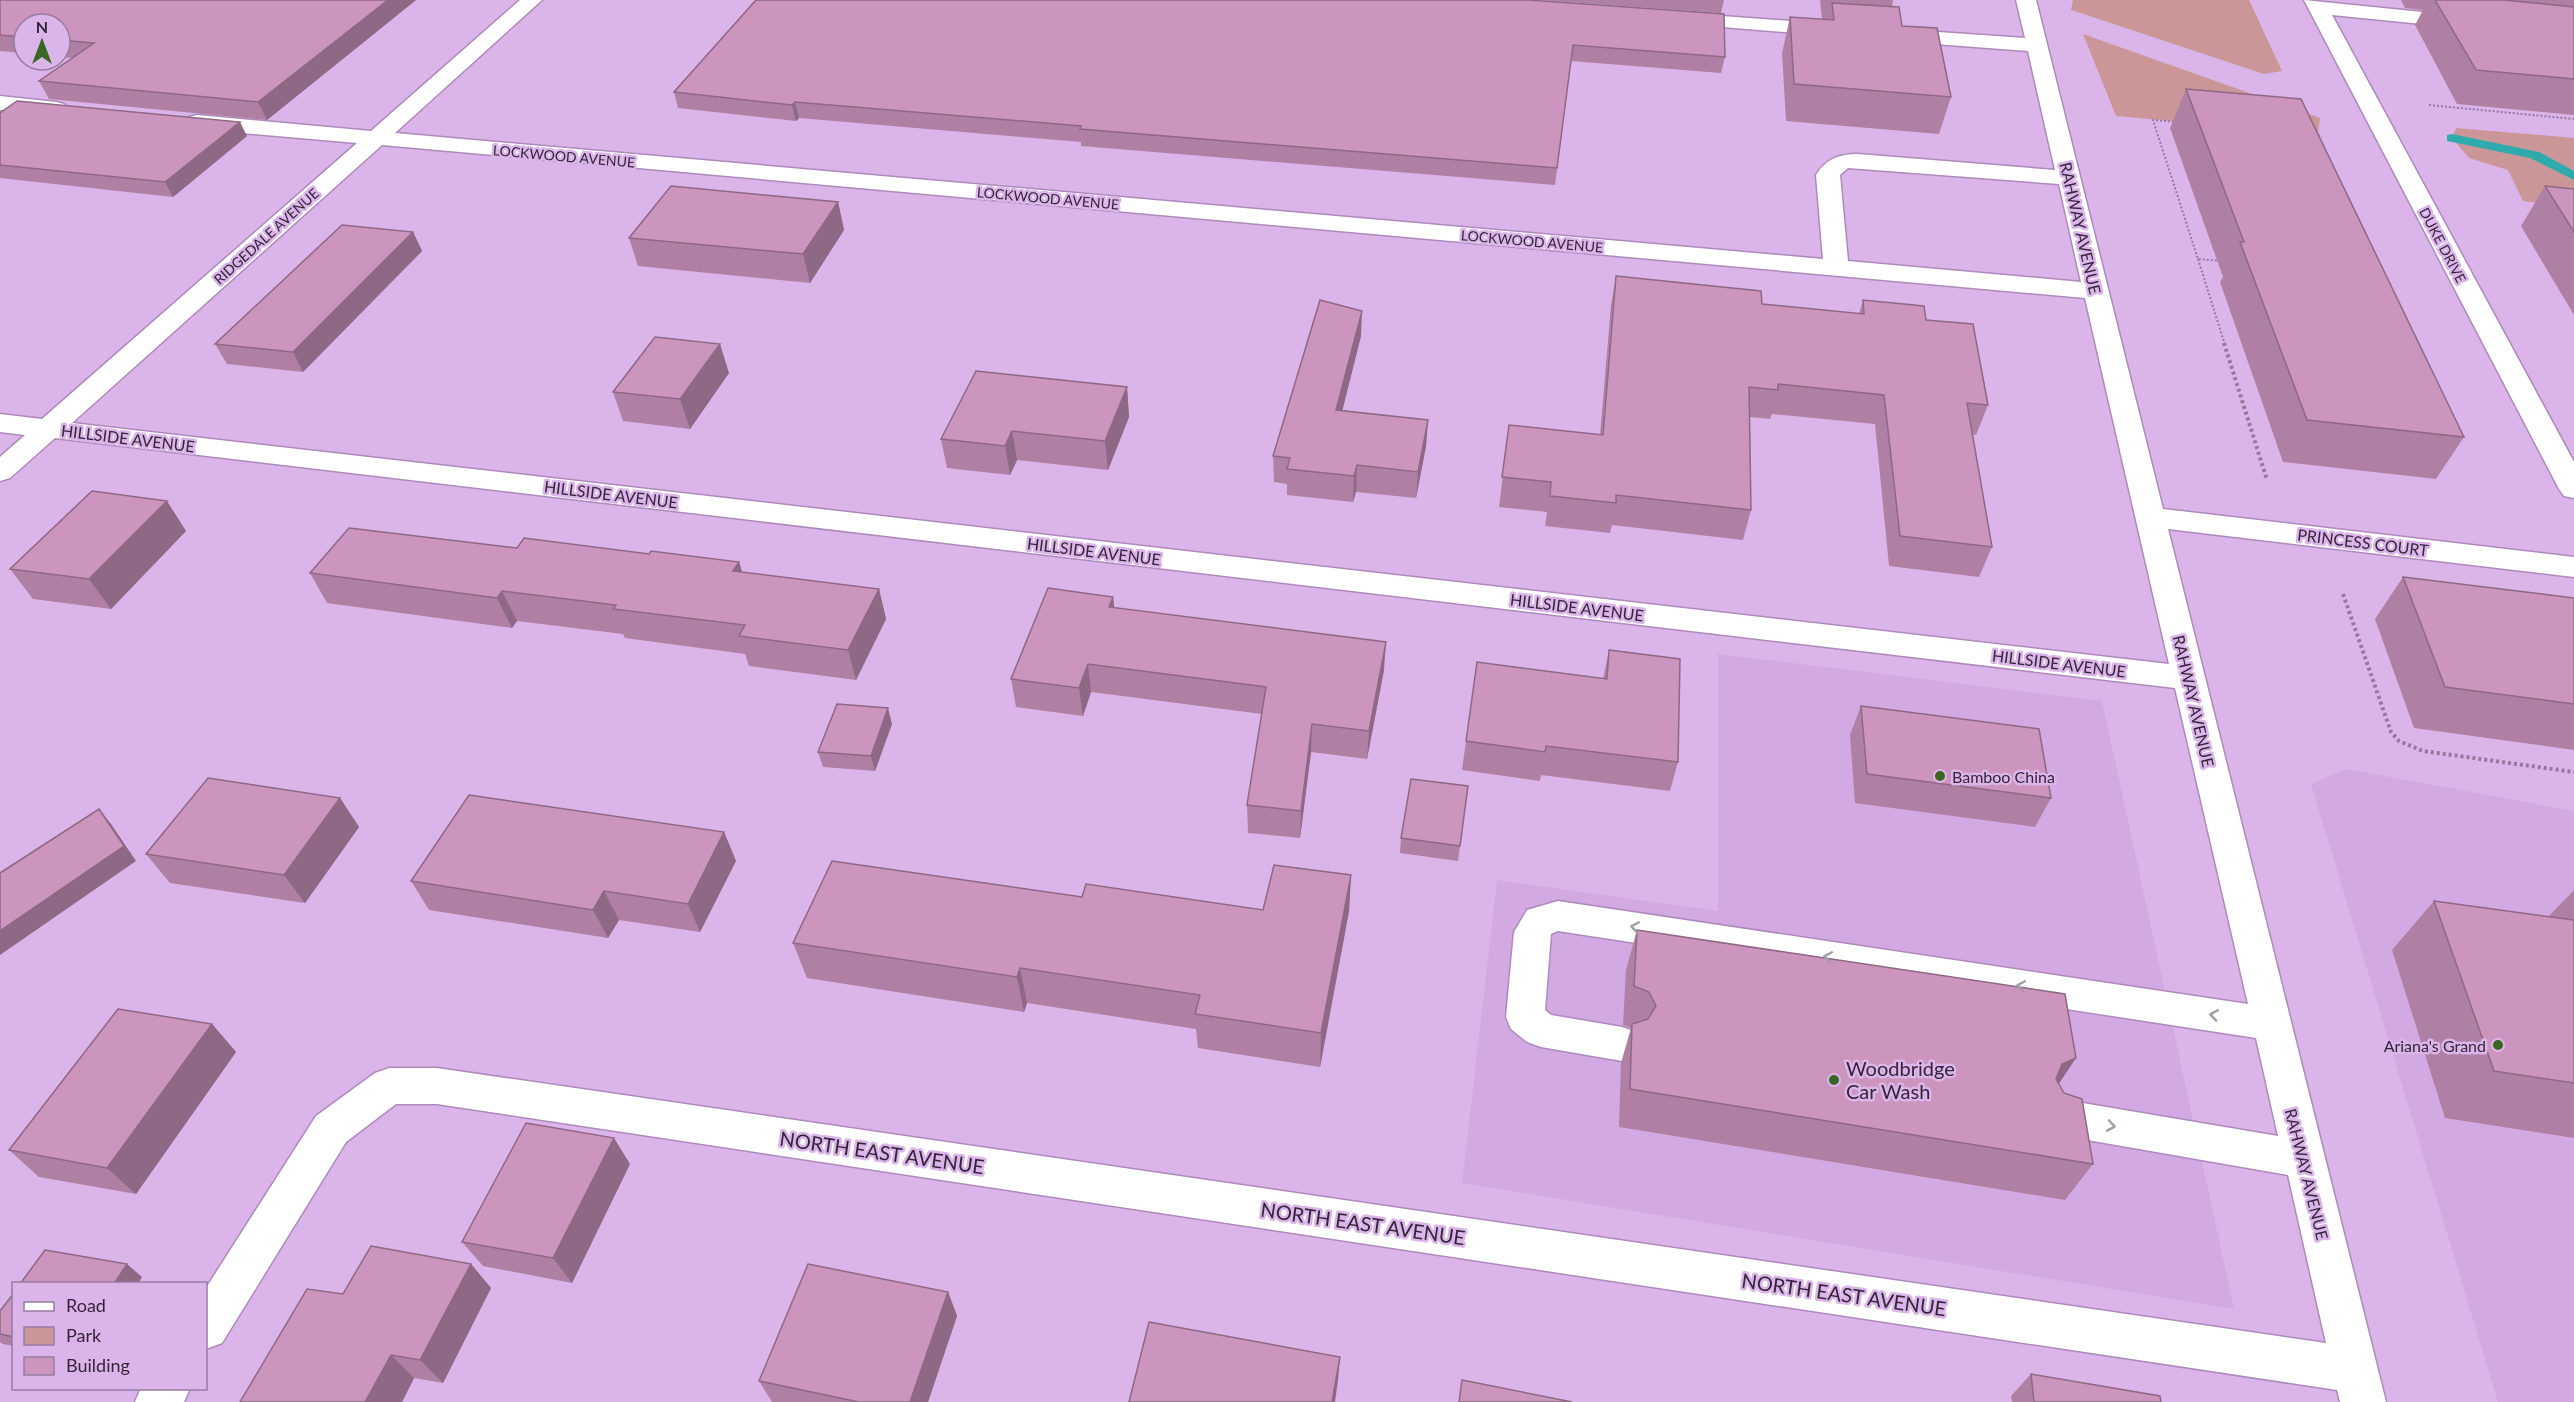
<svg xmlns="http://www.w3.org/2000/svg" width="2574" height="1402" viewBox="0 0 2574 1402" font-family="Lato,sans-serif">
  <rect width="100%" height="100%" fill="#dbb5ea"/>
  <!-- built -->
  <g fill="#d3a9e3">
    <polygon points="1718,654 2102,701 2234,1309 1462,1183 1497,880 1718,911"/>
    <polygon points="2346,769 2574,811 2574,1402 2498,1402 2311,784"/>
  </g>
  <!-- green -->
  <g fill="#ca9698">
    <polygon points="2073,0 2249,0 2282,71 2264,74 2071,10"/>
    <polygon points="2083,34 2320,118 2318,134 2116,116"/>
    <polygon points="2456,128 2574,138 2574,208 2523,201 2508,170 2469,158 2452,138"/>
  </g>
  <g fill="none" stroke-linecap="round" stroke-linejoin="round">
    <!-- stream -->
    <polygon fill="#2fabad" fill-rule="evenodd" points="2452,134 2539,152 2574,171 2574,180 2530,158 2447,141 2447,135"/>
    <!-- minor casing -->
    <g stroke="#ae89bc" stroke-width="3">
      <g id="minor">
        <path d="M 520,0 L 542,0 L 395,133 L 1823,259 L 1816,175 C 1826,159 1839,154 1858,154 L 2055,170 L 2028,51 L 1895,41 L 1888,39 L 1885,35 L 1888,31 L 1895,29 L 2025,38 L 2016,0 L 2036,0 L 2163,509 L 2574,557 L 2574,577 L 2168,529 L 2386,1402 L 2340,1402 L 2337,1390 L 437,1104 L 396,1104 L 346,1142 L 222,1343 L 206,1349 L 206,1288 L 316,1116 L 375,1073 L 389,1068 L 437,1068 L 2326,1343 L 2288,1175 L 2053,1134 L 2039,1129 L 2033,1116 L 2039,1103 L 2053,1098 L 2278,1136 L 2256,1038 L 1558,931 L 1551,934 L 1545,1010 L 1551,1015 L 1622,1027 L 1636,1032 L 1642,1044 L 1636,1056 L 1622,1061 L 1541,1047 L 1527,1042 L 1511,1029 L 1506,1017 L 1514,932 L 1527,910 L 1558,901 L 2248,1004 L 2175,688 L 55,438 L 10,478 L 0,481 L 0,457 L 25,435 L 0,432 L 0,414 L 42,419 L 357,143 L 197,129 L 189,127 L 186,122 L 189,117 L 197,115 L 371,131 ZM 382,145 L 2085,298 L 2169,664 L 72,423 ZM 1848,168 L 2059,184 L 2081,282 L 1848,261 L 1840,175 Z"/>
        <polygon points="2304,0 2462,16 2469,18 2472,22 2469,26 2462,28 2332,15 2574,462 2574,498 2564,496 2559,489"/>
        <polygon points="1680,13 1832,24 1839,26 1842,30 1839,34 1832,36 1673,23 1670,19 1673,15"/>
        <polygon points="0,96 56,102 64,104 67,109 64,114 56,116 0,110"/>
        <polygon points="141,1388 190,1388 184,1402 135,1402"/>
      </g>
    </g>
    <!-- path-far1 -->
    <g stroke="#95789f" stroke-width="2" stroke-dasharray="2 2" stroke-linecap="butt">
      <polyline points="2429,105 2574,119"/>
      <polyline points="2178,122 2153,120 2198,259 2221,261"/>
      <polyline points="2314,134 2322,137"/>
      <polyline points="2198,259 2225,345"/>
    </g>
    <!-- path -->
    <g stroke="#95789f" stroke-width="4" stroke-dasharray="3 3" stroke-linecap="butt">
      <polyline points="2224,343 2267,480"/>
      <polyline points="2343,594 2391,732 2399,741 2423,751 2574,772"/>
    </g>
    <!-- minor -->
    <use href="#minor" fill="#fff" fill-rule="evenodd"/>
  </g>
  <!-- wall -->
  <g fill="#af80a3">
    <polygon points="0,0 416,0 267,120 49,99 39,81 73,58 60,57 60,24 24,24 24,53 0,51"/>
    <polygon points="1529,0 1725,57 1721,73 1571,61 1555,185 1081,146 1081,142 799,118 796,121 678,108 674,92"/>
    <polygon points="1540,0 1724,0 1721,13"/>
    <polygon points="1820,0 1893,0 1892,7 1902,26 1951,97 1939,134 1786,121 1782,53 1790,17 1822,19"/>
    <polygon points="2401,0 2574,0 2574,115 2457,104 2415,25 2423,10 2405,8"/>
    <polygon points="2186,89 2464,437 2436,479 2283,462 2220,282 2223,277 2170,128"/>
    <polygon points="0,113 247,136 173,197 0,178"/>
    <polygon points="2545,186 2574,189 2574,315 2521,226"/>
    <polygon points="838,202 844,230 810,283 638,266 629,238"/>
    <polygon points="413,232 422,251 303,372 227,364 215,344"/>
    <polygon points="1616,276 1762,304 1859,314 1863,300 1926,320 1988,405 1976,435 1972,434 1992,547 1979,577 1889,566 1875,424 1772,414 1770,419 1750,417 1751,510 1743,540 1612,525 1610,533 1545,526 1547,512 1499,507 1509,425 1600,435 1611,305"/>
    <polygon points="1361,336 1342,410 1428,420 1426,446 1416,498 1356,492 1353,502 1287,495 1287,484 1274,482 1273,456"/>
    <polygon points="729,373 690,429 623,421 613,392"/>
    <polygon points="1127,387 1129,417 1108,470 1017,460 1010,475 947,468 941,439"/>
    <polygon points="186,531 111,609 33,599 10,569"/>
    <polygon points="517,548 649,554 739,562 742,572 879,589 886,619 856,680 749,666 745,654 625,638 623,634 517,621 512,628 327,603 310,573"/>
    <polygon points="2403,577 2574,598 2574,750 2414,728 2375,619"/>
    <polygon points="1113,597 1114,608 1384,670 1367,759 1311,752 1300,838 1248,833 1247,805 1262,714 1091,692 1083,716 1016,707 1011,679"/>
    <polygon points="1609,650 1678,762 1670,791 1541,775 1540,781 1462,770 1466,741 1603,679"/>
    <polygon points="1861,706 2051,798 2035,827 1855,803 1850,735"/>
    <polygon points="892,724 875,771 823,767 818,752"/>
    <polygon points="1468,786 1458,861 1400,853 1401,838"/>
    <polygon points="340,798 359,827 305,903 170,883 146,854"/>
    <polygon points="724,832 736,861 700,932 619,920 608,938 429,910 411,881"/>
    <polygon points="1351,875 1349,911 1320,1067 1198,1048 1196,1029 1027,1003 1024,1012 807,978 793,943 1082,897 1263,910"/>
    <polygon points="2574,890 2574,1138 2445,1118 2392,950 2434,901 2548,917"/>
    <polygon points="1637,930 2059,1084 2093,1164 2065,1200 1619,1127 1621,1063 1631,1028 1623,1025 1626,970"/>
    <polygon points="212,1024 236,1052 136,1194 39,1177 9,1150"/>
    <polygon points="630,1164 572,1283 483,1266 462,1242"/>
    <polygon points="471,1264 491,1288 443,1383 414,1378 402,1402 240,1402 343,1294"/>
    <polygon points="948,1292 957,1316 928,1402 772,1402 759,1381"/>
    <polygon points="14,1293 14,1346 3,1344 0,1342 0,1311"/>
    <polygon points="2031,1374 2161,1402 2012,1402 2011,1396"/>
  </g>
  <!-- shaded-wall -->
  <g fill="#8e6884">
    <polygon points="388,0 416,0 267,120 258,102"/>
    <polygon points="795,102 799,118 796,121 792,105"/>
    <polygon points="240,122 247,136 173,197 165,182"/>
    <polygon points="838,202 844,230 810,283 803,254"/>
    <polygon points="413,232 422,251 303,372 293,352"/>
    <polygon points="1362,311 1361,336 1336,436 1336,410"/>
    <polygon points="720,344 729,373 690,429 680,399"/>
    <polygon points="1127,387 1129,417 1108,470 1105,441"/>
    <polygon points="1428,420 1426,446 1416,498 1418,472"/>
    <polygon points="1012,431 1017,460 1010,475 1005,446"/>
    <polygon points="1357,465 1356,492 1353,502 1354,476"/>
    <polygon points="167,501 186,531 111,609 89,579"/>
    <polygon points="739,562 748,591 733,571"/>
    <polygon points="879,589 886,619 856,680 848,650"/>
    <polygon points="502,591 517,621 512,628 497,598"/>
    <polygon points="1113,597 1116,625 1109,607"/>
    <polygon points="1386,642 1384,670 1367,759 1369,731"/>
    <polygon points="1088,664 1091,692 1083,716 1079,688"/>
    <polygon points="888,708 892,724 875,771 871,756"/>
    <polygon points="1312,724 1311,752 1300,838 1301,811"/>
    <polygon points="340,798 359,827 305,903 284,875"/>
    <polygon points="99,809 111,824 136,861 0,955 0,931"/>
    <polygon points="724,832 736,861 700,932 688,904"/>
    <polygon points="1351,875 1349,911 1320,1067 1321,1033"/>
    <polygon points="604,891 619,920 608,938 593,910"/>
    <polygon points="1020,968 1027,1003 1024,1012 1017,977"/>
    <polygon points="212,1024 236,1052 136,1194 107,1168"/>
    <polygon points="2076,1058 2050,1097 2062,1064"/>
    <polygon points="614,1138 630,1164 572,1283 553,1258"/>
    <polygon points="127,1264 142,1277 138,1284 114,1284"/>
    <polygon points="471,1264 491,1288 443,1383 420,1360"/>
    <polygon points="948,1292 957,1316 928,1402 910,1402"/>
    <polygon points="391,1355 414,1378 402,1402 365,1402"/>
    <polygon points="1340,1357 1338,1380 1335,1402 1332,1402"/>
  </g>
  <!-- building -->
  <g fill="#cb95bd" stroke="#8e6884" stroke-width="1.5">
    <polygon points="0,0 388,0 258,102 39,81 94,43 60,40 60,24 24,24 24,37 0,35"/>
    <polygon points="756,0 1529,0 1724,14 1725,57 1573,45 1557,168 1080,129 1081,126 795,102 792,105 674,92"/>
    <polygon points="2435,0 2504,0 2574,7 2574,79 2476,70"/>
    <polygon points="1832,3 1899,7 1902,26 1937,28 1951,97 1794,84 1790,17 1834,20"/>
    <polygon points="2186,89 2301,99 2464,437 2307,420 2240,242 2244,242"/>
    <polygon points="17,101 240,122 165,182 0,165 0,113"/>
    <polygon points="671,186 838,202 803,254 629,238"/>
    <polygon points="2545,186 2574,189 2574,232"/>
    <polygon points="342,225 413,232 293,352 215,344"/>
    <polygon points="1616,276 1761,291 1762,304 1864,314 1863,300 1924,306 1926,320 1973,324 1988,405 1967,403 1992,547 1900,536 1884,395 1778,384 1778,390 1749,387 1751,510 1616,495 1616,503 1550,496 1551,482 1502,477 1509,425 1603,435"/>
    <polygon points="1320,300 1362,311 1336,410 1428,420 1418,472 1357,465 1354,476 1287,469 1290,458 1273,456"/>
    <polygon points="655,337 720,344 680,399 613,392"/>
    <polygon points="976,371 1127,387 1105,441 1012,431 1005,446 941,439"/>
    <polygon points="92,491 167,501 89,579 10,569"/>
    <polygon points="349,528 517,548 524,538 649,554 651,551 739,562 733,571 879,589 848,650 739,636 745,625 613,609 616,605 502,591 497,598 310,573"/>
    <polygon points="2403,577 2574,598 2574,704 2445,687"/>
    <polygon points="1048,588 1113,597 1109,607 1386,642 1369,731 1312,724 1301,811 1247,805 1266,687 1088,664 1079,688 1011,679"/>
    <polygon points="1609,650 1680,659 1678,762 1546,746 1545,752 1466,741 1477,662 1607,679"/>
    <polygon points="837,704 888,708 871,756 818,752"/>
    <polygon points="1861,706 2039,729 2051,798 1867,774"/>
    <polygon points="208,778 340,798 284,875 146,854"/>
    <polygon points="1411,779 1468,786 1460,846 1401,838"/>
    <polygon points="469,795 724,832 688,904 604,891 593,910 411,881"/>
    <polygon points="99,809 124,846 0,931 0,873"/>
    <polygon points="832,861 1082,897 1086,884 1263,910 1274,865 1351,875 1321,1033 1195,1014 1200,995 1020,968 1017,977 793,943"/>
    <polygon points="2434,901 2574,920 2574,1083 2494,1071"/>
    <polygon points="1637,930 2065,994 2076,1058 2062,1064 2056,1079 2064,1093 2082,1099 2093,1164 1630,1089 1632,1024 1648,1019 1656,1006 1649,992 1634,986"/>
    <polygon points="118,1009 212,1024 107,1168 9,1150"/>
    <polygon points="526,1123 614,1138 553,1258 462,1242"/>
    <polygon points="371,1246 471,1264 420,1360 391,1355 365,1402 240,1402 307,1289 343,1294"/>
    <polygon points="45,1250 127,1264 114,1284 20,1284"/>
    <polygon points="808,1264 948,1292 910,1402 859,1402 759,1381"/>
    <polygon points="14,1293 14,1337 0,1334 0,1311"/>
    <polygon points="1149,1322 1340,1357 1332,1402 1129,1402"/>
    <polygon points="2031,1374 2160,1396 2161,1402 2034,1402"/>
    <polygon points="1462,1380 1572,1402 1459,1402"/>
  </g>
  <!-- one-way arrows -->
  <defs><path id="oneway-chevron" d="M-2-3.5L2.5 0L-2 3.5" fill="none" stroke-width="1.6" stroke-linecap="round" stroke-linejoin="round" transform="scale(1.5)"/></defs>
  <g stroke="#a49da6">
    <use href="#oneway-chevron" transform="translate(1635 927) rotate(-171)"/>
    <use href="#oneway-chevron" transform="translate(1828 957) rotate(-171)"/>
    <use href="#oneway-chevron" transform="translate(2021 986) rotate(-171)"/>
    <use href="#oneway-chevron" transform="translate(2214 1015) rotate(-171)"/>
    <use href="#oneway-chevron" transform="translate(2111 1126) rotate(10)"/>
  </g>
  <!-- markers -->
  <g fill="#3a6624" stroke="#dbb5ea" stroke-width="2">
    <circle cx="1940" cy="776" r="6"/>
    <circle cx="2498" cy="1045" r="6"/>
    <circle cx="1834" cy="1080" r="6"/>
  </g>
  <g text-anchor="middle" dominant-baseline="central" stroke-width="5" stroke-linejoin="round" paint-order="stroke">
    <!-- far-street labels -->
    <g font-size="14" fill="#342539" stroke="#dbb5ea">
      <text transform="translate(564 156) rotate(5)">LOCKWOOD AVENUE</text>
      <text transform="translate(1048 198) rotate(5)">LOCKWOOD AVENUE</text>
      <text transform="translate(266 236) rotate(-42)">RIDGEDALE AVENUE</text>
      <text transform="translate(1532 241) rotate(5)">LOCKWOOD AVENUE</text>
      <text transform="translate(2443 245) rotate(62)">DUKE DRIVE</text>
    </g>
    <!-- street labels -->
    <g font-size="16" fill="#342539" stroke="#dbb5ea">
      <text transform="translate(2081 228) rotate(77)">RAHWAY AVENUE</text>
      <text transform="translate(128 438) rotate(7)">HILLSIDE AVENUE</text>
      <text transform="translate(611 494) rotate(7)">HILLSIDE AVENUE</text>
      <text transform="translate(2363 542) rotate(7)">PRINCESS COURT</text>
      <text transform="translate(1094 551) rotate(7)">HILLSIDE AVENUE</text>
      <text transform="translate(1577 607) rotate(7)">HILLSIDE AVENUE</text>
      <text transform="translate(2059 663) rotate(7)">HILLSIDE AVENUE</text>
      <text transform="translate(2194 701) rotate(77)">RAHWAY AVENUE</text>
      <text transform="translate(2307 1174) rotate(76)">RAHWAY AVENUE</text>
    </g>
    <!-- poi labels -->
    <g font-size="16" fill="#342539" stroke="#dbb5ea" text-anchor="start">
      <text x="1952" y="776">Bamboo China</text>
      <text x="2486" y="1045" text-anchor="end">Ariana's Grand</text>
    </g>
    <!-- near-poi labels -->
    <g font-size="20" fill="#342539" stroke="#dbb5ea" text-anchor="start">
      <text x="1846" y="1068">Woodbridge<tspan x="1846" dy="23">Car Wash</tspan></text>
    </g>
    <!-- near-street labels -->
    <g font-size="20" fill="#342539" stroke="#dbb5ea">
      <text transform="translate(882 1152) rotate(8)">NORTH EAST AVENUE</text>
      <text transform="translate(1363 1223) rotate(8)">NORTH EAST AVENUE</text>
      <text transform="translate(1844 1294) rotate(8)">NORTH EAST AVENUE</text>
    </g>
  </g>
  <!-- legend -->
  <rect x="12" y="1282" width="195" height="108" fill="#dbb5ea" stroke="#987ba3" stroke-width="1.5"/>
  <rect x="24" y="1302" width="30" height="9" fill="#ffffff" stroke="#987ba3" stroke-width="1.5"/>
  <text x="66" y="1312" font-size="18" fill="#342539">Road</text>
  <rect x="24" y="1327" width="30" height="18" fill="#ca9698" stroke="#987ba3" stroke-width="1.5"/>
  <text x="66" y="1342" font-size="18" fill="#342539">Park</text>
  <rect x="24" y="1357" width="30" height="18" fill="#cb95bd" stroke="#987ba3" stroke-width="1.5"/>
  <text x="66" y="1372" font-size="18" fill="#342539">Building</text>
  <!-- north arrow -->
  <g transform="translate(42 42)"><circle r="28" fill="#dbb5ea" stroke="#987ba3" stroke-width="1.5"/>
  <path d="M0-4.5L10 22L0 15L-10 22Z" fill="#3a6624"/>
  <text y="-9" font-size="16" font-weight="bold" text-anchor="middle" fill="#342539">N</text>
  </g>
</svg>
